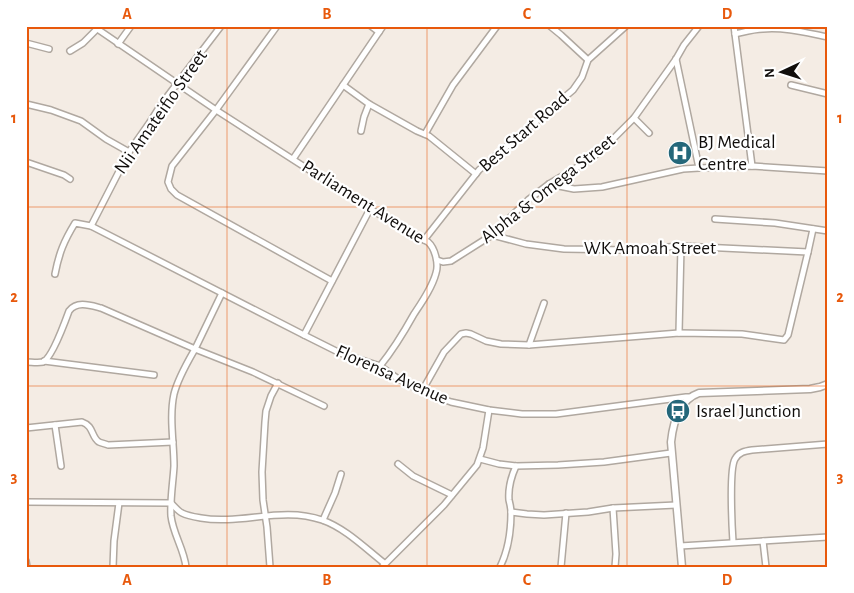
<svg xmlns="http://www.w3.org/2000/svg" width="854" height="593" viewBox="0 0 854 593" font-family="'Alegreya Sans',sans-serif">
  <rect width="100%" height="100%" fill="#f4ece4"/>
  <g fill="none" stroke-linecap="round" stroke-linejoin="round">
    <!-- minor casing -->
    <g stroke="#b0a8a0" stroke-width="8">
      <g id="minor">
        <path d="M 93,26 L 216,110 L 370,209 L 428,242 C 435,248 439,264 436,273 C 432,288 422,302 414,314 C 404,332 393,350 380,366"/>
        <polyline points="277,26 216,110 172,166 168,182 171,189 177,195 332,281"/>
        <polyline points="371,26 379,32"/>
        <polyline points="550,26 561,35 588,60"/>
        <polyline points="734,26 752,166"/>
        <path d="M 735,34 C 744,32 754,29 763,29 C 785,27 807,33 828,37"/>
        <polyline points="26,43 49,49"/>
        <polyline points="118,44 131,26"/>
        <polyline points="70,51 83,43 97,29"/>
        <polyline points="676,59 699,168"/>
        <polyline points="343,85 369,104 417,131 429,136 476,174"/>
        <polyline points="791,85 828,94"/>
        <polyline points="26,104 51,110 81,121 106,139 129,152"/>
        <polyline points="634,118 649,133"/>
        <polyline points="361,131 364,117 369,104"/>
        <polyline points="425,134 453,85 497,26"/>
        <polyline points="293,159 383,26"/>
        <polyline points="26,162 64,175 70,179"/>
        <polyline points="549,184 574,189 602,187 683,169 699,168 752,166 828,171"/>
        <polyline points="715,219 775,223 828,231"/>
        <polyline points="91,226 129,152 150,122 160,106 221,26"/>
        <polyline points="492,235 526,244 564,249 626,250 681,246 808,252"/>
        <polyline points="424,240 479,170 573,90 582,77 588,60 626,26"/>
        <polyline points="437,260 443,262 451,261 492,235 528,200 549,184 591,159 607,145 634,118 676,59 684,45 699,26"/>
        <path d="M 55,274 C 59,253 64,241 75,223 L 91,226 L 304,335 L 340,353 L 380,366 L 397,378 L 417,389 L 437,397 L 451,402 L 489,410 L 522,414 L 556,414 L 686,397 L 690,397"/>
        <polyline points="679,333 681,246"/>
        <polyline points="304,335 370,209"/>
        <polyline points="529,345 544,303"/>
        <polyline points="44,361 154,375"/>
        <path d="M 26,362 C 31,362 38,363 43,362 C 52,358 65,322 69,311 C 77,301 89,305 101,308 L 195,349 L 222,293"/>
        <polyline points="422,391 444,352 461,334 466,333 471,334 486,341 501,344 529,345 679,333 742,334 784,340 788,335 808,252 813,229"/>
        <polyline points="55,425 61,466"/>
        <path d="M 26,428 L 82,422 C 94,426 91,437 99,442 C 101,443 106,444 108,445 L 173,442"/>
        <polyline points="480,459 499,464 516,466 558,465 604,462 671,453"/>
        <polyline points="398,464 413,476 452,495"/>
        <path d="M 26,502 L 171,503 C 174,506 178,511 182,513 C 188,516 195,517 201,518 C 241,525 282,506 322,520 C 345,528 365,548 384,563"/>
        <polyline points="613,508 616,554 615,567"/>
        <polyline points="511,512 527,514 544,515 588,512 613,508 676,505"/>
        <polyline points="323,520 335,493 341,474"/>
        <polyline points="763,541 766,567"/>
        <path d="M 733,542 C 732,527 729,469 735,459 C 739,452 745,451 752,450 L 828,444"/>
        <polyline points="680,546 828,537"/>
        <polyline points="26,561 27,567"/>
        <polyline points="113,567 114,541 119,503"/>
        <path d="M 186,567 C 184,549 173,534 171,516 C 170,499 173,483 174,466 C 174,443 169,417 174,394 C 178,378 187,363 195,349 L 253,372 L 324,406"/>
        <polyline points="270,567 267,527 263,500 262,472 265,422 266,411 271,396 278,383"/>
        <polyline points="382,567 444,505 477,465 483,448 489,410"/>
        <path d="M 500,567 C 508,551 511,530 511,512 C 511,508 510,504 509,500 C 508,488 511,477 516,466"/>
        <polyline points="561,567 566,513"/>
      </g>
    </g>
    <!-- tertiary casing -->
    <g stroke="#b0a8a0" stroke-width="9">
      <path id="tertiary" d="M 682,567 L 671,442 C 673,423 679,400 699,393 L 810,389 L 820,387 L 828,384"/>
    </g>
    <!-- minor -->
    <use href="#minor" stroke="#fff" stroke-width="5"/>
    <!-- tertiary -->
    <use href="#tertiary" stroke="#fff" stroke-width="6"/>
  </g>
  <!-- grid -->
  <path fill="none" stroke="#e8590c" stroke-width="1" stroke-opacity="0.55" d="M 227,26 L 227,567M 427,26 L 427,567M 627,26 L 627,567M 26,207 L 828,207M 26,386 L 828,386"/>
  <!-- icons -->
  <defs>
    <g id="hospital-disc" transform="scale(1.25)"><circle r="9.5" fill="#24677a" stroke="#fff"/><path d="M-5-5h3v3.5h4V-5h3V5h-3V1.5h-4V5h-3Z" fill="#fff"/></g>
    <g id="bus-disc" transform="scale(1.25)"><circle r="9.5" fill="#24677a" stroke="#fff"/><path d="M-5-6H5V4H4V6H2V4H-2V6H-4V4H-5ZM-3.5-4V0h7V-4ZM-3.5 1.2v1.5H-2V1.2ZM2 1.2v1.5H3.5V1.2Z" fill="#fff"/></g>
  </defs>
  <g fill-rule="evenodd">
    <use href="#hospital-disc" x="680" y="153"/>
    <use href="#bus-disc" x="678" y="411"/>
  </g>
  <g text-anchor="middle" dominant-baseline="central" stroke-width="4.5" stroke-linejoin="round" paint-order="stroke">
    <!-- street labels -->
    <g font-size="19" fill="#110e0c" stroke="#fff">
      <text transform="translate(161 112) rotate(-55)">Nii Amateifio Street</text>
      <text transform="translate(524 132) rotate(-41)">Best Start Road</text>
      <text transform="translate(548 189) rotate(-38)">Alpha &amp; Omega Street</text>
      <text transform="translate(363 202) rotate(32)">Parliament Avenue</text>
      <text x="650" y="248">WK Amoah Street</text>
      <text transform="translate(392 375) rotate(24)">Florensa Avenue</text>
    </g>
    <!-- poi labels -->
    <g font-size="19" fill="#110e0c" stroke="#fff" text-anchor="start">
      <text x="698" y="142">BJ Medical<tspan x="698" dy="22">Centre</tspan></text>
      <text x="696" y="411">Israel Junction</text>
    </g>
  </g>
  <!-- border -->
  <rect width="854" height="593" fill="none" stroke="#ffffff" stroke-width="55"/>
  <!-- north arrow -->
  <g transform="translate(782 72) rotate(266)" stroke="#ffffff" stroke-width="4" paint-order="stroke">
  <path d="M0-4L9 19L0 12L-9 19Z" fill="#110e0c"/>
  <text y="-8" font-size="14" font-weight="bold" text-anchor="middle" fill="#110e0c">N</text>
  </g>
  <rect x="28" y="28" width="798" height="538" fill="none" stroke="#e8590c" stroke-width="2"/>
  <g font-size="16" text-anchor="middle" font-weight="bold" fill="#e8590c">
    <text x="127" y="19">A</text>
    <text x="327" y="19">B</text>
    <text x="527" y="19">C</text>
    <text x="727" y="19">D</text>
    <text x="14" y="123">1</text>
    <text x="840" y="123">1</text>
    <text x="14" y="302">2</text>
    <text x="840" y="302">2</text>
    <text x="14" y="482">3</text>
    <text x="840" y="482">3</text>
    <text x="127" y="585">A</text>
    <text x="327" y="585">B</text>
    <text x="527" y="585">C</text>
    <text x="727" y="585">D</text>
  </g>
</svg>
